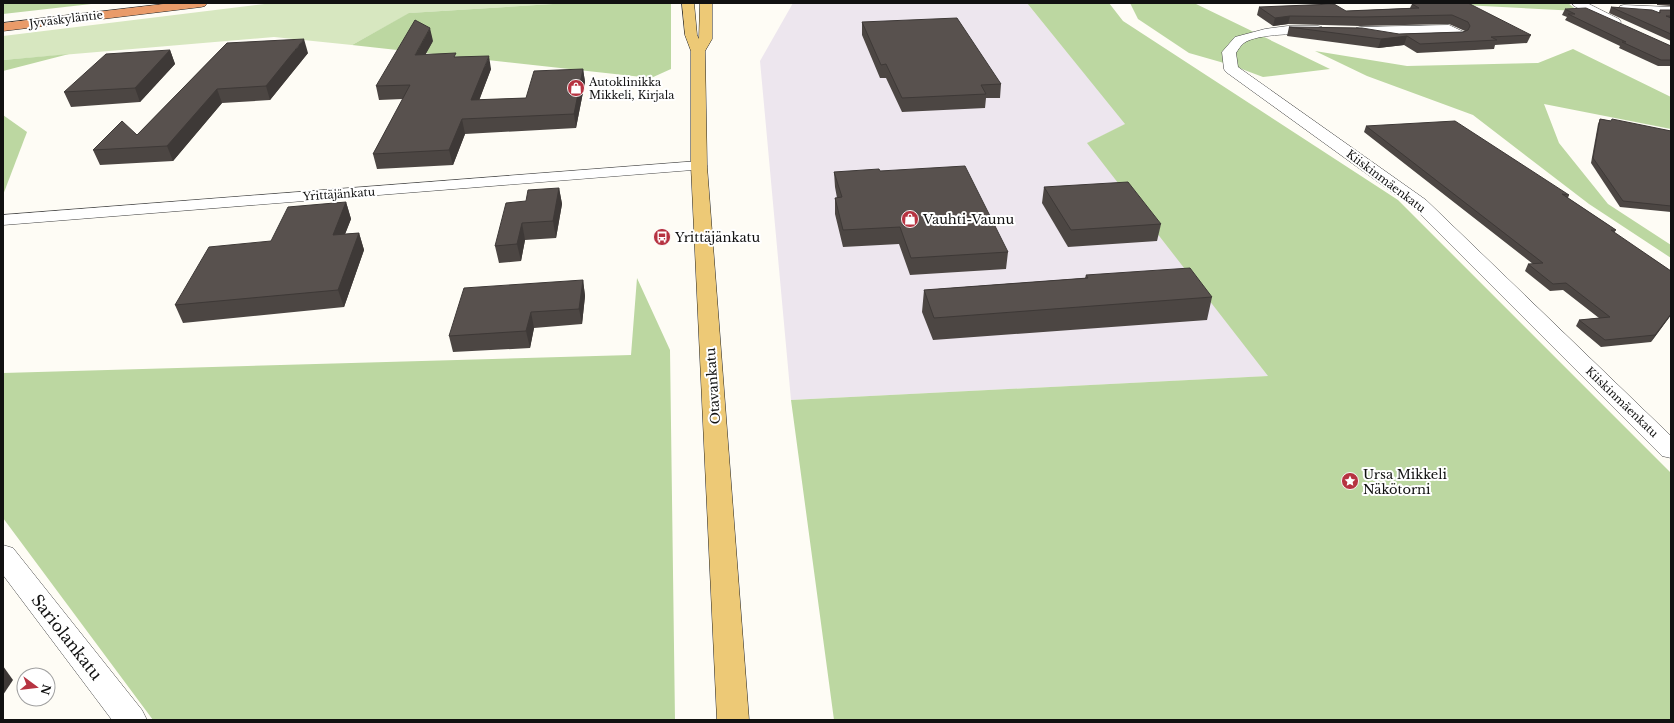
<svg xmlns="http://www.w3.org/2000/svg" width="1674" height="723" viewBox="0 0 1674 723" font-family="'Libre Baskerville',serif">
  <rect width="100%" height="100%" fill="#fefcf5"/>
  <!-- industrial -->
  <polygon fill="#ede6ee" points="793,3 1027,3 1126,124 1088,143 1269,376 791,400 760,61"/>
  <!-- green -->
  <polygon fill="#d7e7c0" points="273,3 569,3 410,13 352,45 274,37 3,60 3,36"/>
  <!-- forest -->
  <g fill="#bcd7a1">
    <polygon points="3,3 100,3 3,14"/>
    <polygon points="569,3 671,3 671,69 651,78 352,45 409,13"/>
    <polygon points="1027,3 1109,3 1123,21 1398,200 1671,473 1671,720 834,720 791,400 1268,376 1087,143 1125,124"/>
    <polygon points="1130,3 1194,3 1330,69 1263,77 1231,65 1189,53 1138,19"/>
    <polygon points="1425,3 1568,3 1578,11"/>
    <polygon points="1573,49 1671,97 1671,129 1544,104 1559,143 1608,204 1671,245 1671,258 1589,204 1473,115 1367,76 1315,51 1407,66 1538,63"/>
    <polygon points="69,54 3,71 3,60"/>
    <polygon points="3,115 27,132 3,195"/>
    <polygon points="637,278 670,350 675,720 153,720 3,518 3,373 631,355"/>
  </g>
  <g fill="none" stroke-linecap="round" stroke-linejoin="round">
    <!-- minor casing -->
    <g stroke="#444" stroke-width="1">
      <g id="minor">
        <polygon points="1572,3 1587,3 1619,19 1621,22 1619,25 1611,25 1574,6"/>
        <polygon points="1624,5 1671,7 1671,15 1620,12 1618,9 1620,6"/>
        <path d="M 1449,25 L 1464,32 L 1466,35 L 1464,38 C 1455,40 1441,42 1431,40 L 1430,37 L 1431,34 L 1438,33 L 1360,35 L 1356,34 L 1354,31 L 1356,28 L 1360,27 Z"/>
        <path d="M 1288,26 L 1318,26 L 1322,27 L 1324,30 L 1322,33 L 1318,34 C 1301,34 1258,33 1244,43 C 1241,45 1238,50 1236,53 L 1238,67 L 1426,200 L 1671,436 L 1671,458 L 1662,456 L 1414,208 L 1226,72 L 1224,69 L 1222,52 L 1235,37 L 1265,29 Z"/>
        <polygon points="699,161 705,163 707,166 705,169 3,225 3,215"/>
        <polygon points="3,545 13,548 142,710 147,720 112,720 3,575"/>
      </g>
    </g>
    <!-- major casing -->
    <g stroke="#222" stroke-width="1">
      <polygon id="major" points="682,3 694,3 697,35 699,39 700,3 712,3 712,39 705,51 707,166 749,720 717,720 691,166 691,51 685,35"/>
    </g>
    <!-- highway casing -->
    <g stroke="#222" stroke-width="1">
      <polygon id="highway" points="172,3 207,3 205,6 201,7 3,31 3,23"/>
    </g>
    <!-- minor -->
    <use href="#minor" fill="#fff" fill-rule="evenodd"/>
    <!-- major -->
    <use href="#major" fill="#edc976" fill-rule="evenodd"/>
    <!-- highway -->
    <use href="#highway" fill="#e99b69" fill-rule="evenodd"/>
  </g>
  <!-- wall -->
  <g fill="#4c4643">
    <polygon points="1657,3 1671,3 1671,6 1657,5"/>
    <polygon points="1412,4 1531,35 1527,43 1495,45 1494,49 1417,53 1404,45 1378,48 1287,36 1289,27 1399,34 1463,32 1465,31 1449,24 1360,26 1288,24 1273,26 1257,15 1259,7 1346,11 1410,8"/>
    <polygon points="1611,7 1659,13 1660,10 1671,10 1671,41 1609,13"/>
    <polygon points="1565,9 1671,46 1671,66 1658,66 1619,48 1620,46 1565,20 1567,17 1562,15"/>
    <polygon points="862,22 1001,84 1000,98 986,98 985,108 902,112 886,78 880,78 862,35"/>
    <polygon points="433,41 425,55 457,57 491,69 479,100 526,98 583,69 585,82 576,128 465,134 453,165 377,169 373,154 403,99 379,100 376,86"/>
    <polygon points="227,43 308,53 270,100 222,103 173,161 100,165 93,150 137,135"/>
    <polygon points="170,50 175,64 140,102 71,107 64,92"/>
    <polygon points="1600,119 1671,131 1671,212 1620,207 1591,163 1598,124"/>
    <polygon points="1366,126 1569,195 1568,198 1616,230 1614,233 1671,271 1671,315 1651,342 1601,347 1576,326 1579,320 1599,318 1563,290 1550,291 1525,271 1528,264 1533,264 1364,132"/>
    <polygon points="880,171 1008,252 1006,269 910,275 899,244 843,247 835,214 835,198 837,198 835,187 834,172"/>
    <polygon points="1044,187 1161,224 1157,241 1068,247 1042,203"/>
    <polygon points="559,188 562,204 556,238 525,240 521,261 499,263 495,246 526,201"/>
    <polygon points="346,202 351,219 345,234 359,233 364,250 344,307 183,323 175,305 271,241"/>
    <polygon points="1086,275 1212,297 1207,320 933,340 922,312 924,290 1085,278"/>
    <polygon points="583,280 585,296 582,324 534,328 530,348 453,352 449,336"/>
  </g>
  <!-- shaded-wall -->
  <g fill="#3e3937">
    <polygon points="1290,16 1288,24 1273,26 1275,18"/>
    <polygon points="430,28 433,41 418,68 415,55"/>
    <polygon points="1407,36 1404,45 1378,48 1381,39"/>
    <polygon points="304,39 308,53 270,100 266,86"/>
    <polygon points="170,50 175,64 140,102 135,88"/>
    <polygon points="489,56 491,69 474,114 471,100"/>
    <polygon points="583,69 585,82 576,128 574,114"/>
    <polygon points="217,89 222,103 173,161 167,146"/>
    <polygon points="462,119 465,134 453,165 449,150"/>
    <polygon points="559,188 562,204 556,238 553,221"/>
    <polygon points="346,202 351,219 338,252 333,235"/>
    <polygon points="522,223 525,240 521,261 517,244"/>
    <polygon points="359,233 364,250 344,307 338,290"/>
    <polygon points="583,280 585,296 582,324 579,309"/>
    <polygon points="531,312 534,328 530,348 526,331"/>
    <polygon points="1671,314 1671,315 1651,342 1655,335"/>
    <polygon points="3,666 13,680 3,695"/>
  </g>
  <!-- building -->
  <g fill="#58514e" stroke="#3e3937">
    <polygon points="1423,3 1468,3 1531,35 1491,37 1497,40 1420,44 1407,36 1381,39 1289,27 1362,28 1399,34 1463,32 1468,30 1470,26 1468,22 1452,15 1362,17 1290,16 1275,18 1259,7 1334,4 1346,11 1419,8 1412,4"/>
    <polygon points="1611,7 1652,10 1660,13 1660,10 1671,10 1671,16 1666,16 1671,18 1671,34"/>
    <polygon points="1586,8 1671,46 1671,60 1661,60 1622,42 1626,42 1568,14 1575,14 1565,9"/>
    <polygon points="957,18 1001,84 981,85 986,94 902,98 886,64 881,65 862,22"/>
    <polygon points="415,20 430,28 415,55 456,53 454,57 489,56 471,100 526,98 534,71 583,69 574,114 462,119 449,150 373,154 410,85 376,86"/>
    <polygon points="304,39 266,86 217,89 167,146 93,150 122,121 137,135 227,43"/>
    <polygon points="170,50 135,88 64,92 106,54"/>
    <polygon points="1600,119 1611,121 1612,119 1671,131 1671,206 1623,201 1593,158"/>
    <polygon points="1455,121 1569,195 1562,194 1616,230 1611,230 1671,271 1671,314 1655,335 1605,340 1579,320 1610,317 1566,283 1553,284 1528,264 1543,263 1366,126"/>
    <polygon points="965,166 1008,252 911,258 900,227 843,230 835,198 842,197 834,172 879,169 880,171"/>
    <polygon points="1128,182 1161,224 1071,230 1044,187"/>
    <polygon points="559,188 553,221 522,223 517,244 495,246 506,203 526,201 528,190"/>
    <polygon points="346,202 333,235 359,233 338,290 175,305 209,247 271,241 288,207"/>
    <polygon points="1190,268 1212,297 934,318 924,290 1088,278 1086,275"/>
    <polygon points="583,280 579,309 531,312 526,331 449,336 464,288"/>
  </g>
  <!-- icons -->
  <defs>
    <g id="shop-disc" transform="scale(0.9)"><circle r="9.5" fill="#b63341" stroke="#fff"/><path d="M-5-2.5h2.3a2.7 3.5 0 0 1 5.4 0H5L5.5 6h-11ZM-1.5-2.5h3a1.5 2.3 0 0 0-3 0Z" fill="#fff"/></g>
    <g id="bus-disc" transform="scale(0.9)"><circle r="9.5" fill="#b63341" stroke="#fff"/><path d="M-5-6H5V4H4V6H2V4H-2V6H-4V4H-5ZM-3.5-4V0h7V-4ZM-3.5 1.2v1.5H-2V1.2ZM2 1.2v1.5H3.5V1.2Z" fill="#fff"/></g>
    <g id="sight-disc" transform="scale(0.9)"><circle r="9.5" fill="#b63341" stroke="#fff"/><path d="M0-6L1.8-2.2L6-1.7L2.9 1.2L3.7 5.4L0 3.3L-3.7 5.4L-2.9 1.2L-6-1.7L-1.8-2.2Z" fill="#fff"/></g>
  </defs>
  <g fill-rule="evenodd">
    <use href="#shop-disc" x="576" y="88"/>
    <use href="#shop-disc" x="910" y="219"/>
    <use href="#bus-disc" x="662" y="237"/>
    <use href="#sight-disc" x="1350" y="481"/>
  </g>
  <g text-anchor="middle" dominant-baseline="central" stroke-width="4" stroke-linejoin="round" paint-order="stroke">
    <!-- far-street labels -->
    <g font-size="11" fill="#111" stroke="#fff">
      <text transform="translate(66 19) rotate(-7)">Jyväskyläntie</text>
      <text transform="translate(1386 181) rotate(37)">Kiiskinmäenkatu</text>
      <text transform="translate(339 194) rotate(-4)">Yrittäjänkatu</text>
      <text transform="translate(1622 402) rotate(44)">Kiiskinmäenkatu</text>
    </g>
    <!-- far-poi labels -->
    <g font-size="11" fill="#111" stroke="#fff" text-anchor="start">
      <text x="589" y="82">Autoklinikka<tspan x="589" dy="13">Mikkeli, Kirjala</tspan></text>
    </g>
    <!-- poi labels -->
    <g font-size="13" fill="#111" stroke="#fff" text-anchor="start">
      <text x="923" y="219">Vauhti-Vaunu</text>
      <text x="675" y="237">Yrittäjänkatu</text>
      <text x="1363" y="474">Ursa Mikkeli<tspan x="1363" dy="15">Näkötorni</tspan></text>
    </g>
    <!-- street labels -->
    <g font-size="13" fill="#111" stroke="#fff">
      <text transform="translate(713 386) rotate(-94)">Otavankatu</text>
    </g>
    <!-- near-street labels -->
    <g font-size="16" fill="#111" stroke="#fff">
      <text transform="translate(67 637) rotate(52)">Sariolankatu</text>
    </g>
  </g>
  <!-- border -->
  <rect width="1674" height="723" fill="none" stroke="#111111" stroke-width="8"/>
  <!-- north arrow -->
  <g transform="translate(36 687) rotate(105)"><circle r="19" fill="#ffffff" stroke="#a0a0a0"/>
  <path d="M0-3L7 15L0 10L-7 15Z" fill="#b63341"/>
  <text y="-6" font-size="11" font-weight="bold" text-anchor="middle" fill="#111111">N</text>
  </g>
</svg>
